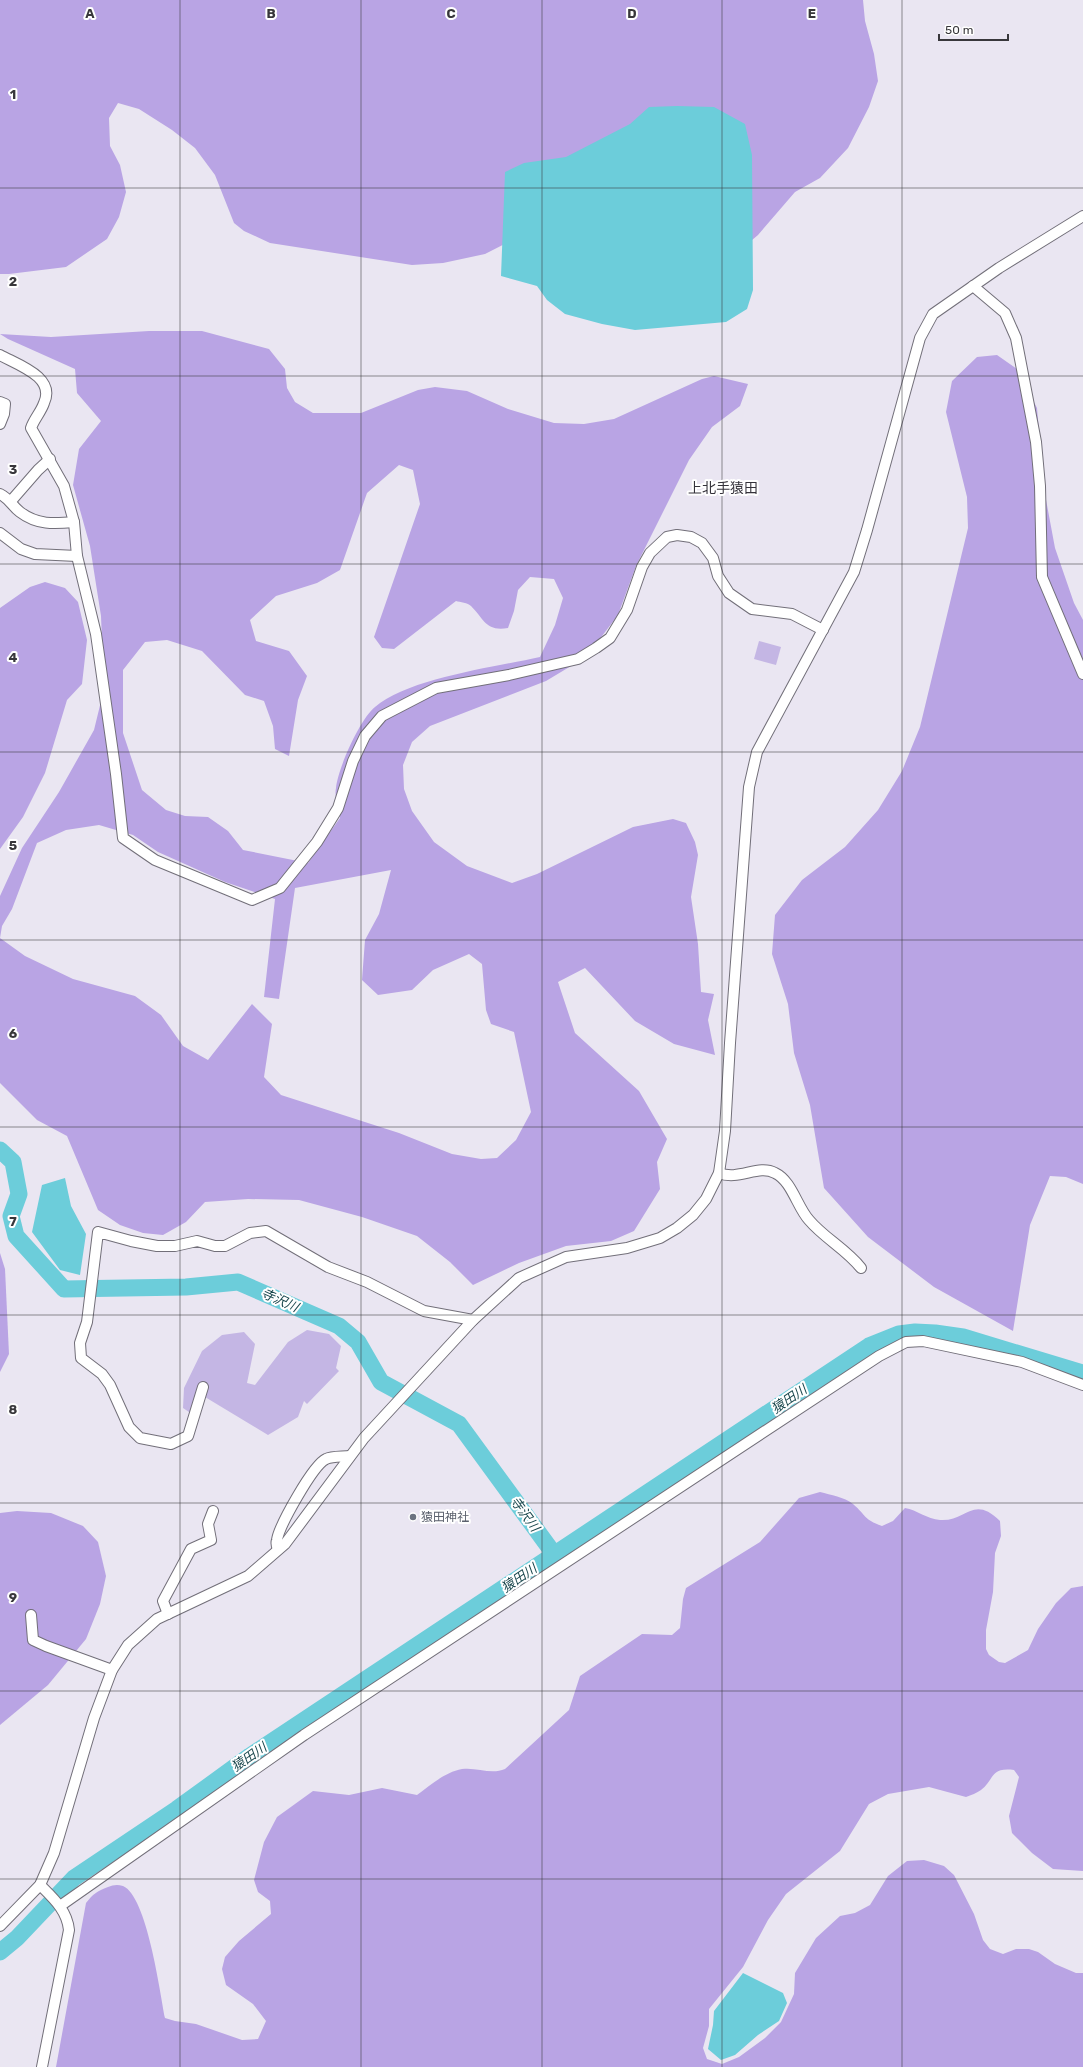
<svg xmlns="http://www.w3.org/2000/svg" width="1083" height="2067" viewBox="0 0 1083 2067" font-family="Rubik,'Noto Sans JP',sans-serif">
  <rect width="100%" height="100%" fill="#eae6f2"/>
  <!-- green -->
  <g fill="#c4b6e4">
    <polygon points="759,641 781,647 776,665 754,659"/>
    <polygon points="307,1330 329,1334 341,1346 336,1368 339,1371 307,1404 304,1401 298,1417 268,1435 205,1397 198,1418 183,1408 184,1388 202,1351 222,1335 244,1332 255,1344 247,1383 255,1385 288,1342"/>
  </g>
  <!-- forest -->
  <g fill="#b9a4e4" fill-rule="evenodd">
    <polygon points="0,0 863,0 865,21 874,54 878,81 869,107 848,148 820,178 795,192 758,235 745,246 542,225 485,254 443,263 412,265 270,243 244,231 234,223 215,175 195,148 172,130 139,109 118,103 109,118 110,146 120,165 126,192 119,217 107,239 66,267 9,274 0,274"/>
    <path d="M 149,331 L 202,331 L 269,349 L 285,369 L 287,388 L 295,402 L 313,413 L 361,413 L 418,390 L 435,387 L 467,391 L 508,409 L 554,423 L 584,424 L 614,419 L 702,379 L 714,376 L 748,384 L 740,406 L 712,427 L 689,460 L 636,566 L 618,615 L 586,657 L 546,681 L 430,726 L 412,742 L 403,765 L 404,789 L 412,811 L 434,842 L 467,866 L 512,883 L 537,874 L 633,827 L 673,819 L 686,823 L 695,842 L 698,855 L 691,897 L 698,944 L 701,992 L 714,994 L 708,1020 L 715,1055 L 674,1044 L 635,1021 L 585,968 L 558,982 L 575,1033 L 639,1091 L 667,1139 L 657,1162 L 660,1189 L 634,1231 L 611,1241 L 566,1246 L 519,1263 L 473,1285 L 450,1262 L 417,1236 L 362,1217 L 299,1200 L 248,1199 L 205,1202 L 186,1222 L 163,1235 L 143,1233 L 120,1225 L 98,1210 L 67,1136 L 37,1120 L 0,1083 L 0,938 L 25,956 L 73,979 L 135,996 L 161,1015 L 183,1046 L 208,1060 L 252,1004 L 272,1024 L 264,1077 L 281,1095 L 399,1133 L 452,1154 L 481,1159 L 497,1158 L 516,1140 L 531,1112 L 514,1032 L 491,1024 L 486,1010 L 482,964 L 469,954 L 433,970 L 412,990 L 378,995 L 362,980 L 365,940 L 379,914 L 391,870 L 295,888 L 279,999 L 264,997 L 275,899 L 225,882 L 158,852 L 133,835 L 99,825 L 66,830 L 37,843 L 12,909 L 2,926 L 0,938 L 0,896 L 22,848 L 59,792 L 94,730 L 104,689 L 101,616 L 90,546 L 73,485 L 79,449 L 101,421 L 77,393 L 75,369 L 8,339 L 0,334 L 51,337 ZM 399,465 L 413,470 L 420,504 L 374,637 L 382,648 L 394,649 L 456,601 C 460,602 468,603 471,606 C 484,619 486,632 508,628 L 514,611 L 518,590 L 530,577 L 554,579 L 563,598 L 555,625 L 540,657 C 496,667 409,678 375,707 C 360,719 338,768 336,788 C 334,797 339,809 340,818 L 308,863 L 243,850 L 228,831 L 208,817 L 185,816 L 166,810 L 142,790 L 123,733 L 123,670 L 145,642 L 167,640 L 202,651 L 245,695 L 264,701 L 273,726 L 275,749 L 289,756 L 298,700 L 307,676 L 289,651 L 256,641 L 250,620 L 276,596 L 317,583 L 340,570 L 367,493 Z"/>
    <polygon points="997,355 1017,369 1037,408 1044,489 1055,548 1074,603 1083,620 1083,1184 1066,1177 1050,1176 1030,1225 1013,1331 934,1287 868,1237 824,1188 810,1105 794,1053 788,1004 772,954 775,915 802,880 845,847 878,810 902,771 920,727 968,528 967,497 946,412 952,381 977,357"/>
    <polygon points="45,582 65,588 78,602 87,640 82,684 67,700 45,773 23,817 0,849 0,608 30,587"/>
    <polygon points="0,1253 5,1269 9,1354 0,1372"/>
    <path d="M 820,1492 C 831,1495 844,1497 853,1504 C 867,1516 863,1519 882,1526 L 893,1521 L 905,1508 C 917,1510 927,1519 940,1520 C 966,1522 973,1494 1000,1521 L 1001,1536 L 995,1553 L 993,1592 L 986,1630 L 986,1649 L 989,1655 L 999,1662 L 1005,1663 L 1028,1650 L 1038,1629 L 1056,1603 L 1071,1588 L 1083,1586 L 1083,1871 L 1053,1869 L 1032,1853 L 1012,1833 L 1009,1816 L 1019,1777 L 1014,1770 C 990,1767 995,1779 981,1790 C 977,1793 971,1795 966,1797 L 929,1787 L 888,1794 L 869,1804 L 840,1851 L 786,1894 L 768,1920 L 743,1967 L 709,2009 L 709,2026 L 703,2048 L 707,2059 L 722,2064 L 739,2057 L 765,2038 L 781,2022 L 794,1994 L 795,1973 L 816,1938 L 840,1916 L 855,1913 L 870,1905 L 888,1876 L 907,1861 L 924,1860 L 944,1866 L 954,1875 L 974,1914 L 983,1940 L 990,1949 L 1003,1954 L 1016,1949 L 1029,1949 L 1038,1952 L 1055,1964 L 1076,1973 L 1083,1973 L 1083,2067 L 56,2067 L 86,1903 C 93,1894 97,1891 108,1887 C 113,1885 117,1884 123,1886 C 147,1896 160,1992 165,2018 L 175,2021 L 196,2024 L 242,2040 L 258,2039 L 266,2021 L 253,2004 L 226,1985 L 222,1969 L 225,1957 L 239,1941 L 271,1914 L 270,1901 L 258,1892 L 254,1880 L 264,1842 L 277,1817 L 313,1791 L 349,1795 L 382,1788 L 417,1795 C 431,1785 445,1772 462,1769 C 477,1767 491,1775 505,1769 L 569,1710 L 580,1676 L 642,1634 L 672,1635 L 680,1628 L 683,1599 L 686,1588 L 760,1542 L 799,1498 Z"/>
    <polygon points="17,1511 51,1513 83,1526 98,1542 106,1576 100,1604 86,1639 48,1685 0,1725 0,1513"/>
  </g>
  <!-- water -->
  <g fill="#6ccdda">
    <polygon points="677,106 714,107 745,124 752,155 753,290 747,309 726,322 635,330 602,324 565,314 547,300 537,286 501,276 505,172 524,163 566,157 630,124 649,107"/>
    <polygon points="65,1178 71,1206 86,1234 80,1275 60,1270 32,1232 42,1185"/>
    <polygon points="743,1973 783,1993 787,2003 779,2021 758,2035 735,2055 721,2060 708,2049 713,2025 714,2011"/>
  </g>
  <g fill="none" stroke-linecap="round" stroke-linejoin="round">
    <!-- river -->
    <g stroke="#6ccdda" stroke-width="17">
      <polyline points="0,1150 13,1162 19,1194 11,1216 16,1236 64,1289 186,1287 238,1282 339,1326 358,1342 381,1382 459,1424 554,1554"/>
      <polyline points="0,1952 17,1938 74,1878 177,1809 250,1756 869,1346 899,1334 915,1332 935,1333 963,1337 1083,1373"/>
    </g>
    <!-- minor casing -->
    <g stroke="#726f79" stroke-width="12">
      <g id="minor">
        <polyline points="973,286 1005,313 1016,338 1036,442 1040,486 1042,577 1083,674"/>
        <path d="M 0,355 C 18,365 56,377 44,403 C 41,412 34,419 31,428 L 64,486 L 74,522 L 77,556 L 96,634 L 116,774 L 123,838 L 155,860 L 252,900 L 280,888 L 317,842 L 338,808 L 353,761 L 365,736 L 382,716 L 436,688 L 509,675 L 578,659 L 596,648 L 610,638 L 627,610 L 642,567 L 650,553 L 667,537 L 677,535 L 691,537 L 702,543 L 713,558 L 718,576 L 729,593 L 752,609 L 792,614 L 823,630"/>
        <polyline points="0,402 5,404 4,414 0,424"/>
        <path d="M 0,494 C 10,499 12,506 20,512 C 37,525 54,524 74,522"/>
        <polyline points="11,501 38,470 50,459"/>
        <polyline points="0,533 21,549 35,554 77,556"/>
        <path d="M 719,1173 C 739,1181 758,1164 775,1173 C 792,1181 797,1207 809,1220 C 824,1238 846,1249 861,1268"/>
        <polyline points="203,1387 188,1436 171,1444 140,1438 129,1427 110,1385 102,1374 81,1358 80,1343 87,1322 98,1232 131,1241 157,1246 175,1246 197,1241 215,1246 225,1246 250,1233 266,1231 328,1267 367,1282 424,1311 473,1320"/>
        <path d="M 278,1549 C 277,1547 276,1543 277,1540 C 279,1526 313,1465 326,1459 C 332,1456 343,1457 350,1456"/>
        <polyline points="168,1614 163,1601 191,1549 211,1540 208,1524 213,1511"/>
        <polyline points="31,1615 33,1640 46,1646 112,1670"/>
        <path d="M 40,1885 C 53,1898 67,1910 69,1930 L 42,2067"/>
        <polyline points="60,1906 304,1735 879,1356 906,1342 923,1341 1022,1362 1083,1385"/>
        <polyline points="0,1926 40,1885 54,1853 94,1718 112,1670 128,1645 157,1619 248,1576 285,1544 364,1438 473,1320 519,1278 566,1257 627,1248 660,1238 677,1228 693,1215 706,1199 719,1173 725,1131 730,1043 749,787 757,752 854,572 867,530 920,338 933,314 999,268 1083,216"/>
      </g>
    </g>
    <!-- minor -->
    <use href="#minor" stroke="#fff" stroke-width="10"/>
  </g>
  <!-- grid -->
  <path fill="none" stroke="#38373b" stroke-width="1" stroke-opacity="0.55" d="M 180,0 L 180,2067M 361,0 L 361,2067M 542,0 L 542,2067M 722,0 L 722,2067M 902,0 L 902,2067M 0,188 L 1083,188M 0,376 L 1083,376M 0,564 L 1083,564M 0,752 L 1083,752M 0,940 L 1083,940M 0,1127 L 1083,1127M 0,1315 L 1083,1315M 0,1503 L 1083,1503M 0,1691 L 1083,1691M 0,1879 L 1083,1879"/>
  <!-- markers -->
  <circle fill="#6b7280" stroke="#fff" stroke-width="1.5" cx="413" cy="1517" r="4"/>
  <g text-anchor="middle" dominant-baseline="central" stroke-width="4" stroke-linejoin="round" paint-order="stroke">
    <!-- worship labels -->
    <g font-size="12" fill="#5b616d" stroke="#fff" text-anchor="start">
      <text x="421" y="1517">猿田神社</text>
    </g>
    <!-- water labels -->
    <g font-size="13" font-style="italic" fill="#1a474d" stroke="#fff">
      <text transform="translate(280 1300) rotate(24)">寺沢川</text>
      <text transform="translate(789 1399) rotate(-34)">猿田川</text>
      <text transform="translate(525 1514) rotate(54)">寺沢川</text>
      <text transform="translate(519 1578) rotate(-34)">猿田川</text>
      <text transform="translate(249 1757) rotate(-35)">猿田川</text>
    </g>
    <!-- quarter labels -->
    <g font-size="14" fill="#34323a" stroke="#fff">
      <text x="723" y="488">上北手猿田</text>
    </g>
  </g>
  <g font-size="13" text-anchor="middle" font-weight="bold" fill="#38373b" stroke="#fff" stroke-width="4" stroke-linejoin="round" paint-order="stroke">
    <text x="90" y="18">A</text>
    <text x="271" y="18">B</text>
    <text x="451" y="18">C</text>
    <text x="632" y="18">D</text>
    <text x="812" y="18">E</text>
    <text x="13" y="99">1</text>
    <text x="13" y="286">2</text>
    <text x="13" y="474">3</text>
    <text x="13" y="662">4</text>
    <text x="13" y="850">5</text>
    <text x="13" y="1038">6</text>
    <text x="13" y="1226">7</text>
    <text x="13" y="1414">8</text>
    <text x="13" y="1602">9</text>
  </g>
  <!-- scale -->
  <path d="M939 34v6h69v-6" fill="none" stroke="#38373b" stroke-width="2"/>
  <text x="945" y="34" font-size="12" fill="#38373b" stroke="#ffffff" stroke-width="3" paint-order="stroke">50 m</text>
</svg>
